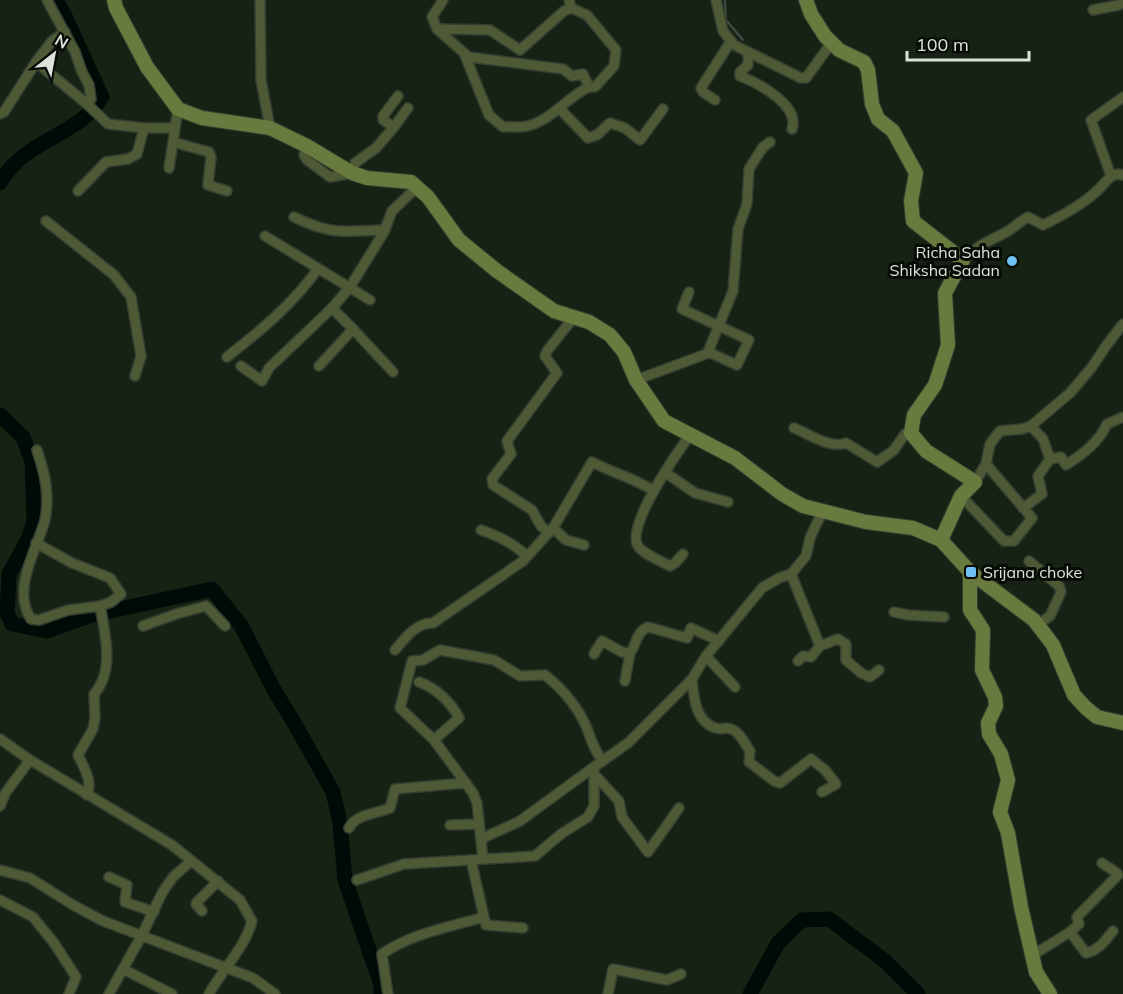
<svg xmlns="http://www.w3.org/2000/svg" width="1123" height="994" viewBox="0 0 1123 994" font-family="Mulish,sans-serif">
  <rect width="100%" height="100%" fill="#162314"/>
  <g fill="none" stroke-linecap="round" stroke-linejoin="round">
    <!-- stream -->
    <polyline stroke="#424b46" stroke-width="2" points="725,0 726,20 743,40"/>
    <!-- river -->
    <g stroke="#000a07" stroke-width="15">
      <path d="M 0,183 C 24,139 78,137 102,97 L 65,16 L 56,0"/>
      <polyline points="0,415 23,437 32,461 34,522 28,539 9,574 7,613 12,624 47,631 92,615 212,589 242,627 274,690 293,721 333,792 340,822 345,880 381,985 381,994"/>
      <polyline points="750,994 778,943 802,920 829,919 885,961 918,994"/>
    </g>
    <!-- street casing -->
    <g stroke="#323e30" stroke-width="12">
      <g id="street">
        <polyline points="260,0 261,80 270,128"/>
        <path d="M 443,0 L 432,17 L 437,29 L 464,53 L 489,115 L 503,127 C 510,126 520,128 527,126 C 551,121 567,97 589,87 L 583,74 L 572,76 L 563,69 L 469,57 L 464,53"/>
        <polyline points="569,0 571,8 587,15 616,50 614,66 595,87 589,87"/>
        <polyline points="716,0 723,31 734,45 801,78 806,78 832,42"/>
        <polyline points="1093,10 1119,5 1123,2"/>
        <polyline points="437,29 490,30 520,50 564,11 571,8"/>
        <path d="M 748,53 L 748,65 L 740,72 L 740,76 C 758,83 800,105 792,129"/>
        <polyline points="36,62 52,41 65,32"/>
        <polyline points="715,100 703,92 701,88 731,41"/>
        <polyline points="87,104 108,124 144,128 174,128"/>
        <polyline points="559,108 588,138 597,135 610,123 625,128 640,140 663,109"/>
        <polyline points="0,114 4,112 36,62 87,104 91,99 89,85 82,72 75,52 47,0"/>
        <polyline points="394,127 408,108"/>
        <polyline points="173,142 209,152 211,157 208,185 227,191"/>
        <polyline points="307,146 304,155 307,160 330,177 352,173 355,163 376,148 394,127 383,120 383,116 398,96"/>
        <polyline points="169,168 178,109"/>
        <polyline points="1111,176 1091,120 1123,97"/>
        <polyline points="78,191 106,162 128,159 137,154 144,128"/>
        <path d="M 294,217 C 333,236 345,231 385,230"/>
        <polyline points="46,221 114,275 131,297 141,356 135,376"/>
        <polyline points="265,236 370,300"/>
        <path d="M 963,260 C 979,243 989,242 1008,231 C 1015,227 1020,221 1028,217 L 1043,225 C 1063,215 1084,204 1100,188 C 1107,181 1112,171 1123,175"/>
        <polyline points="689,292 682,309 749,340 737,365 708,352"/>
        <polyline points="353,329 393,372"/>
        <path d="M 227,357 C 260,331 293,304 317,270"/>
        <polyline points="241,366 262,381 269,368 332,308 350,287 384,232 392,211 418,186"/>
        <polyline points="319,366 353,329 332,308"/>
        <polyline points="636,380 706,354 708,352 733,291 738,229 747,204 749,169 763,147 770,142"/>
        <polyline points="1031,426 1043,439 1050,459"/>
        <path d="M 794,428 C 809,434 830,449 846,443 L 877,462 L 894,450 L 905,434 L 911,433"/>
        <polyline points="666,473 695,493 728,502"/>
        <polyline points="975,482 986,464 990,444 1000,431 1022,429 1031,426 1070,393 1092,367 1106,346 1123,324"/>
        <polyline points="961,496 1004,541 1014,541 1032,518 986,464"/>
        <path d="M 1023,508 L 1042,494 L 1038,476 L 1050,459 L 1061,457 L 1066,465 C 1083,454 1099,442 1107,424 L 1123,417"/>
        <polyline points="553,528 566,540 584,545"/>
        <path d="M 481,530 C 499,536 513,543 527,556"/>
        <polyline points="548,532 541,526 532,510 493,485 492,479 511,454 507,441 557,373 545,356 547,351 574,317"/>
        <path d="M 36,543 L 72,563 L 110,578 L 121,594 L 111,602 L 100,606 L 68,610 L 39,620 L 31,619 C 11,589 37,550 45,520 C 50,494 45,474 37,450"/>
        <path d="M 683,554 L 675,563 L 670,566 C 661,561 643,554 638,546 C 625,527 678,451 691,434"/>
        <polyline points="1029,561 1059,586 1061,592 1050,616 1038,625"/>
        <polyline points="791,574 820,646 838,639 846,644 846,660 861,673 870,677 879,670"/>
        <polyline points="894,612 908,615 944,617"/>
        <polyline points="143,626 176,614 206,606 225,626"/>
        <path d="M 395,650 C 405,638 417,622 433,623 L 523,561 L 553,528 L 592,462 C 613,473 634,478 654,491"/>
        <path d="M 594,654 L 602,641 L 622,652 L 630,653 C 637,644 636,632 648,627 L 687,638 L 691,628 L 719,641"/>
        <polyline points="706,656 735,687"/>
        <polyline points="798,661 803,656 811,657 820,646"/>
        <path d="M 692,679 C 694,697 695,722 716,728 C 721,730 726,727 731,729 C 739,731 745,744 750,751 L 749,762 L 774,781 L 780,783 L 811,759 L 825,770 L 836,784 L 822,792"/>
        <polyline points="625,681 630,653"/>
        <path d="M 419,682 C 436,688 451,702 459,718 L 434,740"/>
        <path d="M 0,739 L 30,760 L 172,845 L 240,900 L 252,921 C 245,948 222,970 209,994"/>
        <path d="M 87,795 C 93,781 84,768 78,755 L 93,729 L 95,718 L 94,694 C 115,671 105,633 100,606"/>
        <polyline points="0,806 6,792 30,760"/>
        <polyline points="679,808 648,852 622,817 619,801 594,774 594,767 628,743 692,679 706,656 762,588 779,578 791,574 806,556 810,538 822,512"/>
        <polyline points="450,825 479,824"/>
        <path d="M 349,828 C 356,814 376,814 390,808 L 395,789 L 466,783"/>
        <polyline points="481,839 520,821 594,767"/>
        <path d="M 483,859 L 477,803 L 473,793 L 434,740 L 400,708 L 412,661 L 423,660 L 440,650 L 494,660 L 520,676 L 545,675 C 564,690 579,708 588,731 C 592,742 595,752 603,761"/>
        <polyline points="0,870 30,878 73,905 103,921 253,978 275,994"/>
        <polyline points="109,877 127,885 125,902 154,912"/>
        <polyline points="357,880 404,864 471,860"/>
        <polyline points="0,900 33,917 54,943 76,977 69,994"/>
        <polyline points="202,911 196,904 197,902 218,881"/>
        <polyline points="484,917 471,860 535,856 561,834 588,817 594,806 594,774"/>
        <polyline points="1070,932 1079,924 1077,917 1118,875 1117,873 1102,863"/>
        <path d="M 1033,955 L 1070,932 L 1086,953 C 1099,950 1105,941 1113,931"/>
        <polyline points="123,969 172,994"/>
        <polyline points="109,994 142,935 162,893 173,877 191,861"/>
        <path d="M 388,994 L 382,954 C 412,933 450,927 484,917 L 486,925 L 523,928"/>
        <polyline points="608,994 613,969 667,980 681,974"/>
      </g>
    </g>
    <!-- secondary casing -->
    <g stroke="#323e30" stroke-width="16">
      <g id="secondary">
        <polyline points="114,0 116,8 147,67 178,109 202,118 270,128 307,146 352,173 367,178 411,182 428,197 459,240 497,271 554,311 589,322 610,335 624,352 636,380 664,421 735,458 782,494 803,506 866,522 913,528 941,540 970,572 1034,620 1053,645 1074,695 1086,708 1097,717 1123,723"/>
        <polyline points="806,0 811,14 825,36 839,50 864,62 868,70 872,104 878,119 893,131 916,173 911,201 913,221 963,260 945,293 948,345 935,385 914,415 911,433 926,451 975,482 961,496 941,540"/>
        <polyline points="970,572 970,610 983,630 982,670 995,697 996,706 988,723 989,734 1001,754 1008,780 1000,812 1008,833 1021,907 1036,972 1050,994"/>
      </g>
    </g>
    <!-- street -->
    <use href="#street" stroke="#4e5935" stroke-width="9"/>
    <!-- secondary -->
    <use href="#secondary" stroke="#687a3e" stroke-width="14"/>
  </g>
  <!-- markers -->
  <g fill="#70c1f4" stroke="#060b05" stroke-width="2">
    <circle cx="1012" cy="261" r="6"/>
    <rect x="965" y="566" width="12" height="12" rx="3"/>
  </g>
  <g text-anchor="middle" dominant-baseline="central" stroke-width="6" stroke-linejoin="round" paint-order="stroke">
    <!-- poi labels -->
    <g font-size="16" fill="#dbe4da" stroke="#060b05" text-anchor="end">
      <text x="1000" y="252">Richa Saha<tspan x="1000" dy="18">Shiksha Sadan</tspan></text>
      <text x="983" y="572" text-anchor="start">Srijana choke</text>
    </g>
  </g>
  <!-- north arrow -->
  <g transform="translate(54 54) rotate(31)" stroke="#060b05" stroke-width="4.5" paint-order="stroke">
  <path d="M0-4.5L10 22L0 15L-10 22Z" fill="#dbe4da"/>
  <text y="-9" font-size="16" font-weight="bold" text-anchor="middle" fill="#dbe4da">N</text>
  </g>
  <!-- scale -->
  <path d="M907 51v9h122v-9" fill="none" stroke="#dbe4da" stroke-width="3"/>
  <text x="916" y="51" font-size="18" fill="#dbe4da" stroke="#060b05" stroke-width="4.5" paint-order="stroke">100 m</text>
</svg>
